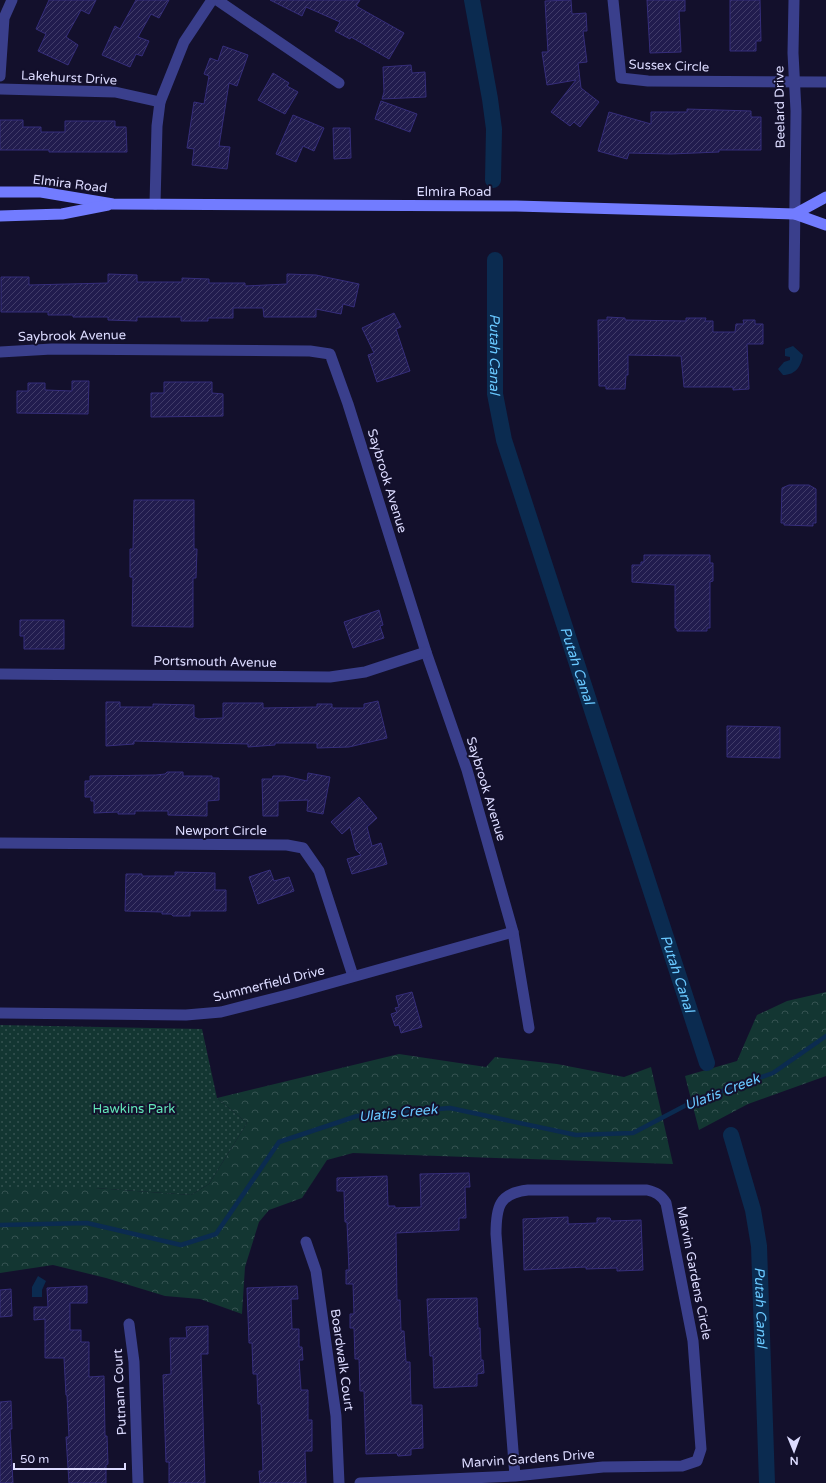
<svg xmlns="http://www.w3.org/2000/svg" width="826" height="1483" viewBox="0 0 826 1483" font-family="'Varela Round',sans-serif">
  <defs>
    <pattern id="forest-crowns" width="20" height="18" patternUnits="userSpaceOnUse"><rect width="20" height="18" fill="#133632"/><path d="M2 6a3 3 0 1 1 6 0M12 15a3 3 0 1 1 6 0" fill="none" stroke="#355251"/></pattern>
    <pattern id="park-dots" width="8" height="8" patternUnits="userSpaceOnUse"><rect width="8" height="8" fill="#133632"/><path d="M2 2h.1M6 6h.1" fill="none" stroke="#355251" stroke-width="1.8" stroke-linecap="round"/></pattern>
    <pattern id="building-hatch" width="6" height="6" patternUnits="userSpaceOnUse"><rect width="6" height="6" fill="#211c4e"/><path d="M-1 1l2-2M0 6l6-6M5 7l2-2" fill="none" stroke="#413c69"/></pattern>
  </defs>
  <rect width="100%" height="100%" fill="#13102c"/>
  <!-- forest -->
  <g fill="url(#forest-crowns)">
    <polygon points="826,992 826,1076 748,1104 699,1130 685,1076 737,1061 757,1015 787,1001"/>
    <polygon points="399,1054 486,1067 495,1057 557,1064 624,1077 651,1067 673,1164 353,1153 327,1160 302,1198 269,1210 259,1222 245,1267 242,1314 200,1299 165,1296 106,1278 53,1265 0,1273 0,1188 95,1188 191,1195 209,1184 247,1123 217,1098"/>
  </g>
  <!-- park -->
  <polygon fill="url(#park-dots)" points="0,1025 202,1029 217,1098 247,1123 209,1184 191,1195 95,1188 0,1188"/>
  <!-- water -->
  <g fill="#0b2b50">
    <path d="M 793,346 L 803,355 C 801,366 796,375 783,375 L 778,369 L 784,362 L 790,360 L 790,357 L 785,356 L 785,349 Z"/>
    <polygon points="38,1276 46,1281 42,1290 42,1297 32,1297 32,1287"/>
  </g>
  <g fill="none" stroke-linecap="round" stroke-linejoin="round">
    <!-- stream -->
    <polyline stroke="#0b2b50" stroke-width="4.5" points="0,1225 87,1223 181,1245 216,1234 279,1142 357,1116 450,1108 576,1135 633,1133 694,1101 773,1073 826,1036"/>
    <!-- canal -->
    <g stroke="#0b2b50" stroke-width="16">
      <polyline points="472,0 490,99 494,129 493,180"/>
      <path id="s1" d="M 495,260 L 495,394 L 504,440 L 707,1063"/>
      <path id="s2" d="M 731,1135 L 753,1210 L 759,1246 L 767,1483"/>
    </g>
  </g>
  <!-- building -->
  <g fill="url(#building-hatch)" stroke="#352d7a">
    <polygon points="49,0 96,0 89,14 81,10 66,37 78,45 68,65 38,51 46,34 36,29"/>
    <polygon points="136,0 169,0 159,18 151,14 138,37 149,41 142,56 136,54 130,67 102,55 115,26 120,29"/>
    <polygon points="270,0 360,0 356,6 404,33 389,59 351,37 350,39 335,31 340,22 306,7 302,16"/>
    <polygon points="571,0 572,14 586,13 587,31 583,31 587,62 578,63 581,88 599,102 580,127 574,122 570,126 551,112 576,80 547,85 542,52 548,52 545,1"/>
    <polygon points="647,0 685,0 685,11 679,11 681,52 650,53"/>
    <polygon points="730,0 760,0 761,41 756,41 756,51 730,51"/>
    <polygon points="223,46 248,55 237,86 229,83 219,146 230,147 227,169 192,165 194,149 187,148 194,102 204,104 209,76 204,74 210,58 218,61"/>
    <polygon points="411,65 412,73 425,72 426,97 382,99 384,92 383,67"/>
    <polygon points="273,73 289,83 287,86 298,92 285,114 258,100"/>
    <polygon points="381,101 417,114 410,132 375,119"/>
    <polygon points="687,109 751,111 751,117 761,117 761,150 719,150 719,152 671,154 629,153 627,159 598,151 609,112 651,124 651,112 687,112"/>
    <polygon points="293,115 324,128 314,151 303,146 296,162 276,154"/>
    <polygon points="0,120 23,120 23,127 41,127 41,132 65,132 65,121 115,121 115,127 126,127 127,152 49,152 49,150 0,150"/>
    <polygon points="333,128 350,128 351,158 334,159"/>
    <polygon points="108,274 137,275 137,282 182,282 182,278 209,279 209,283 245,283 245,286 287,284 287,274 316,275 359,284 354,307 343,304 341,314 316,309 316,317 264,317 263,308 233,308 233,318 208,318 208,321 181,321 181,317 137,317 137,321 108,320 108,317 73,317 73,315 48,315 48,312 1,312 1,277 29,277 29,285 108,283"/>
    <polygon points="394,313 401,327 396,329 410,371 377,382 368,355 374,353 362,328"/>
    <polygon points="607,317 625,318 625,320 686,321 686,318 706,318 705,321 713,321 713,332 735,332 736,324 744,324 743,320 755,320 755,324 763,324 763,344 747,344 749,389 733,390 733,387 684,387 681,356 628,355 628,375 626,375 625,389 606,389 606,386 599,386 598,320 607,320"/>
    <polygon points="72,381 89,381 88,414 17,413 17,391 28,391 28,383 45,383 45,390 72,391"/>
    <polygon points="164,382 212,382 212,393 223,394 223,416 151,417 151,393 164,393"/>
    <polygon points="789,485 809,485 816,489 816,523 813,523 813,526 784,525 784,523 781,523 782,488"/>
    <polygon points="134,500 194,500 194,549 197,549 196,578 193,578 193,627 132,626 133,577 130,577 130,549 133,549"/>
    <polygon points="644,555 710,555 710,563 713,563 713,581 710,582 710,628 707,628 707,631 677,631 677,628 675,628 675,585 632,582 632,565 641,565 641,562 644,562"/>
    <polygon points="379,610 383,625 380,626 384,638 353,648 344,622"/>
    <polygon points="20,620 64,620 64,649 24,649 24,636 20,636"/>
    <polygon points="378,701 387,738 349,747 317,748 317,743 275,743 275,745 248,747 248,744 134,741 134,744 106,746 106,702 120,702 120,707 153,707 153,704 194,705 194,717 198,719 223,718 223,703 263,703 263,708 317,707 317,704 332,704 332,708 364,708 364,704"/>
    <polygon points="727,726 780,727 780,758 727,757"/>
    <polygon points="167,772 183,772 183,776 212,776 212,778 219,778 219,800 207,801 207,816 168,815 168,811 135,811 135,814 118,814 118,812 94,813 94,801 91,801 91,797 85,797 85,781 90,781 90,776 156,775 165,774"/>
    <polygon points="308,773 330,777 323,814 307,811 308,800 278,801 278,816 263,816 262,779 272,779 273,776 285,776 307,781"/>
    <polygon points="359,797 377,818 367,827 372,846 381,843 387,864 352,874 347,859 361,855 356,850 350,827 342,834 331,822"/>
    <polygon points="270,870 274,881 289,877 294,891 258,904 249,877"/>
    <polygon points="175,872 215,873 215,890 226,890 226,911 190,911 190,916 173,916 171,914 162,914 162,912 125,911 126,874 142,874 142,876 175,876"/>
    <polygon points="412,992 422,1027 401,1033 399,1025 395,1026 391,1014 397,1012 395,1008 399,1007 396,996"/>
    <polygon points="469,1173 470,1187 465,1187 466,1218 459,1218 459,1230 396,1233 397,1300 400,1300 401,1331 404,1331 406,1362 410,1362 411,1405 422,1405 423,1448 411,1449 411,1455 398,1456 397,1453 366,1454 364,1391 360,1391 359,1359 355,1359 354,1328 350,1328 350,1314 354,1314 353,1284 346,1284 346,1270 349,1270 347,1222 345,1222 344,1191 337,1191 337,1178 387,1176 388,1206 395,1206 395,1208 421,1207 420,1174"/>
    <polygon points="568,1217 568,1224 597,1223 597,1218 610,1218 611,1221 641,1220 643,1270 617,1271 617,1268 586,1269 586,1267 524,1270 523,1219"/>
    <polygon points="87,1286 87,1303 70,1303 70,1330 81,1330 81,1342 89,1342 89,1377 104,1376 105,1436 107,1436 108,1464 106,1465 106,1483 69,1483 66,1437 69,1437 67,1395 66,1395 64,1358 45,1358 45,1319 34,1320 34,1307 48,1307 47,1288"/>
    <polygon points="297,1286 298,1299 291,1299 292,1329 299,1329 299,1347 302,1347 303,1360 299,1360 301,1390 308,1390 308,1420 312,1420 312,1451 305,1451 306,1483 260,1483 259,1471 263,1471 261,1404 258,1404 257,1374 253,1374 252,1343 249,1343 247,1288"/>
    <polygon points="11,1289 12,1316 0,1317 0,1290"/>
    <polygon points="477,1298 478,1328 480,1328 481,1360 483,1360 484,1373 477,1374 477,1386 434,1388 433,1356 430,1356 427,1299"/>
    <polygon points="208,1326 208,1354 201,1354 205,1483 169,1483 169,1462 166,1462 163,1375 171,1374 170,1338 187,1338 186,1327"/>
    <polygon points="11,1401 12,1429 10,1429 13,1483 0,1483 0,1402"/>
  </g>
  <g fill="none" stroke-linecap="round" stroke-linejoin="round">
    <!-- minor -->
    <g stroke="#3a3f8c" stroke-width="11">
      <polyline points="217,0 339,83"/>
      <polyline points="613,0 621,78 648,81 826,82"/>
      <polyline points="794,0 793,53 796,111 794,287"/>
      <polyline points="0,76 4,18 12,0"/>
      <polyline points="0,89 115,92 160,102"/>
      <polyline points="155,204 157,126 160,102 184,42 212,0"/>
      <polyline points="0,352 52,349 310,351 330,354 348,404 426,652 467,770 513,932 529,1028"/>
      <polyline points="0,674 330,677 365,672 426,652"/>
      <polyline points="0,843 287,845 303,848 319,871 353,976"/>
      <polyline points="0,1013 186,1015 221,1012 295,993 513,932"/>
      <polyline points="306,1242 316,1271 336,1416 339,1483"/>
      <polyline points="129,1324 134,1362 138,1483"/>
      <path d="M 360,1483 L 515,1476 L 603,1467 L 682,1466 L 697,1461 L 701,1449 L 693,1341 L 666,1203 C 661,1195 656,1192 647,1190 L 528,1190 C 499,1193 496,1207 496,1234 L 515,1476"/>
    </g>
    <!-- secondary -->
    <g stroke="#727cff" stroke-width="11">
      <polyline points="0,192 41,192 113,204 516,206 795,214 826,225"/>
      <polyline points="795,214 826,197"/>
      <polyline points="0,216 62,214 108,205"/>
    </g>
  </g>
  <g text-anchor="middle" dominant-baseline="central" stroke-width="4" stroke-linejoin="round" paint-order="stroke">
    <!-- street labels -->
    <g font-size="13" fill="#dcdbff" stroke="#13102c">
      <text transform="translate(669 66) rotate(2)">Sussex Circle</text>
      <text transform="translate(69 78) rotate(3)">Lakehurst Drive</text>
      <text transform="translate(780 107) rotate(-91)">Beelard Drive</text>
      <text transform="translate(70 184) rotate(7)">Elmira Road</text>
      <text x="454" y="192">Elmira Road</text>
      <text transform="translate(72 336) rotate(-1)">Saybrook Avenue</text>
      <text transform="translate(387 481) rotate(73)">Saybrook Avenue</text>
      <text transform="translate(215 662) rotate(1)">Portsmouth Avenue</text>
      <text transform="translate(486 789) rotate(73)">Saybrook Avenue</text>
      <text x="221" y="831">Newport Circle</text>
      <text transform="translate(269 984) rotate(-14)">Summerfield Drive</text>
      <text transform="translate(694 1273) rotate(79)">Marvin Gardens Circle</text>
      <text transform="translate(342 1360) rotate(82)">Boardwalk Court</text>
      <text transform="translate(120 1392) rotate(-93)">Putnam Court</text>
      <text transform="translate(528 1459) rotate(-4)">Marvin Gardens Drive</text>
    </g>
    <!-- park labels -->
    <g font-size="13" fill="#62e4b8" stroke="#13102c">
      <text x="134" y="1109">Hawkins Park</text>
    </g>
    <!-- water labels -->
    <g font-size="14" font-style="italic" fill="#69c8ff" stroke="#13102c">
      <text stroke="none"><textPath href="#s1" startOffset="94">Putah Canal</textPath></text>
      <text stroke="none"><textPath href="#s1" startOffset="418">Putah Canal</textPath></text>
      <text stroke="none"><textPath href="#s1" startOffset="742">Putah Canal</textPath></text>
      <text transform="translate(722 1092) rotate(-21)">Ulatis Creek</text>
      <text transform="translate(398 1113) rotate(-6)">Ulatis Creek</text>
      <text stroke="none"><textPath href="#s2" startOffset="176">Putah Canal</textPath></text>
    </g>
  </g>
  <!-- north arrow -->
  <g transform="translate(794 1451) rotate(179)" stroke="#13102c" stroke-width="3" paint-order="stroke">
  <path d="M0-3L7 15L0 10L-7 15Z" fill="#dcdbff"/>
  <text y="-6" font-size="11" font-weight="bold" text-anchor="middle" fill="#dcdbff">N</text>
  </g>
  <!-- scale -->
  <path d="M14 1463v6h111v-6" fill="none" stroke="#dcdbff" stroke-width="2"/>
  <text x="20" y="1463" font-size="12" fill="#dcdbff" stroke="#13102c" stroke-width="3" paint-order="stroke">50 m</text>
</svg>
